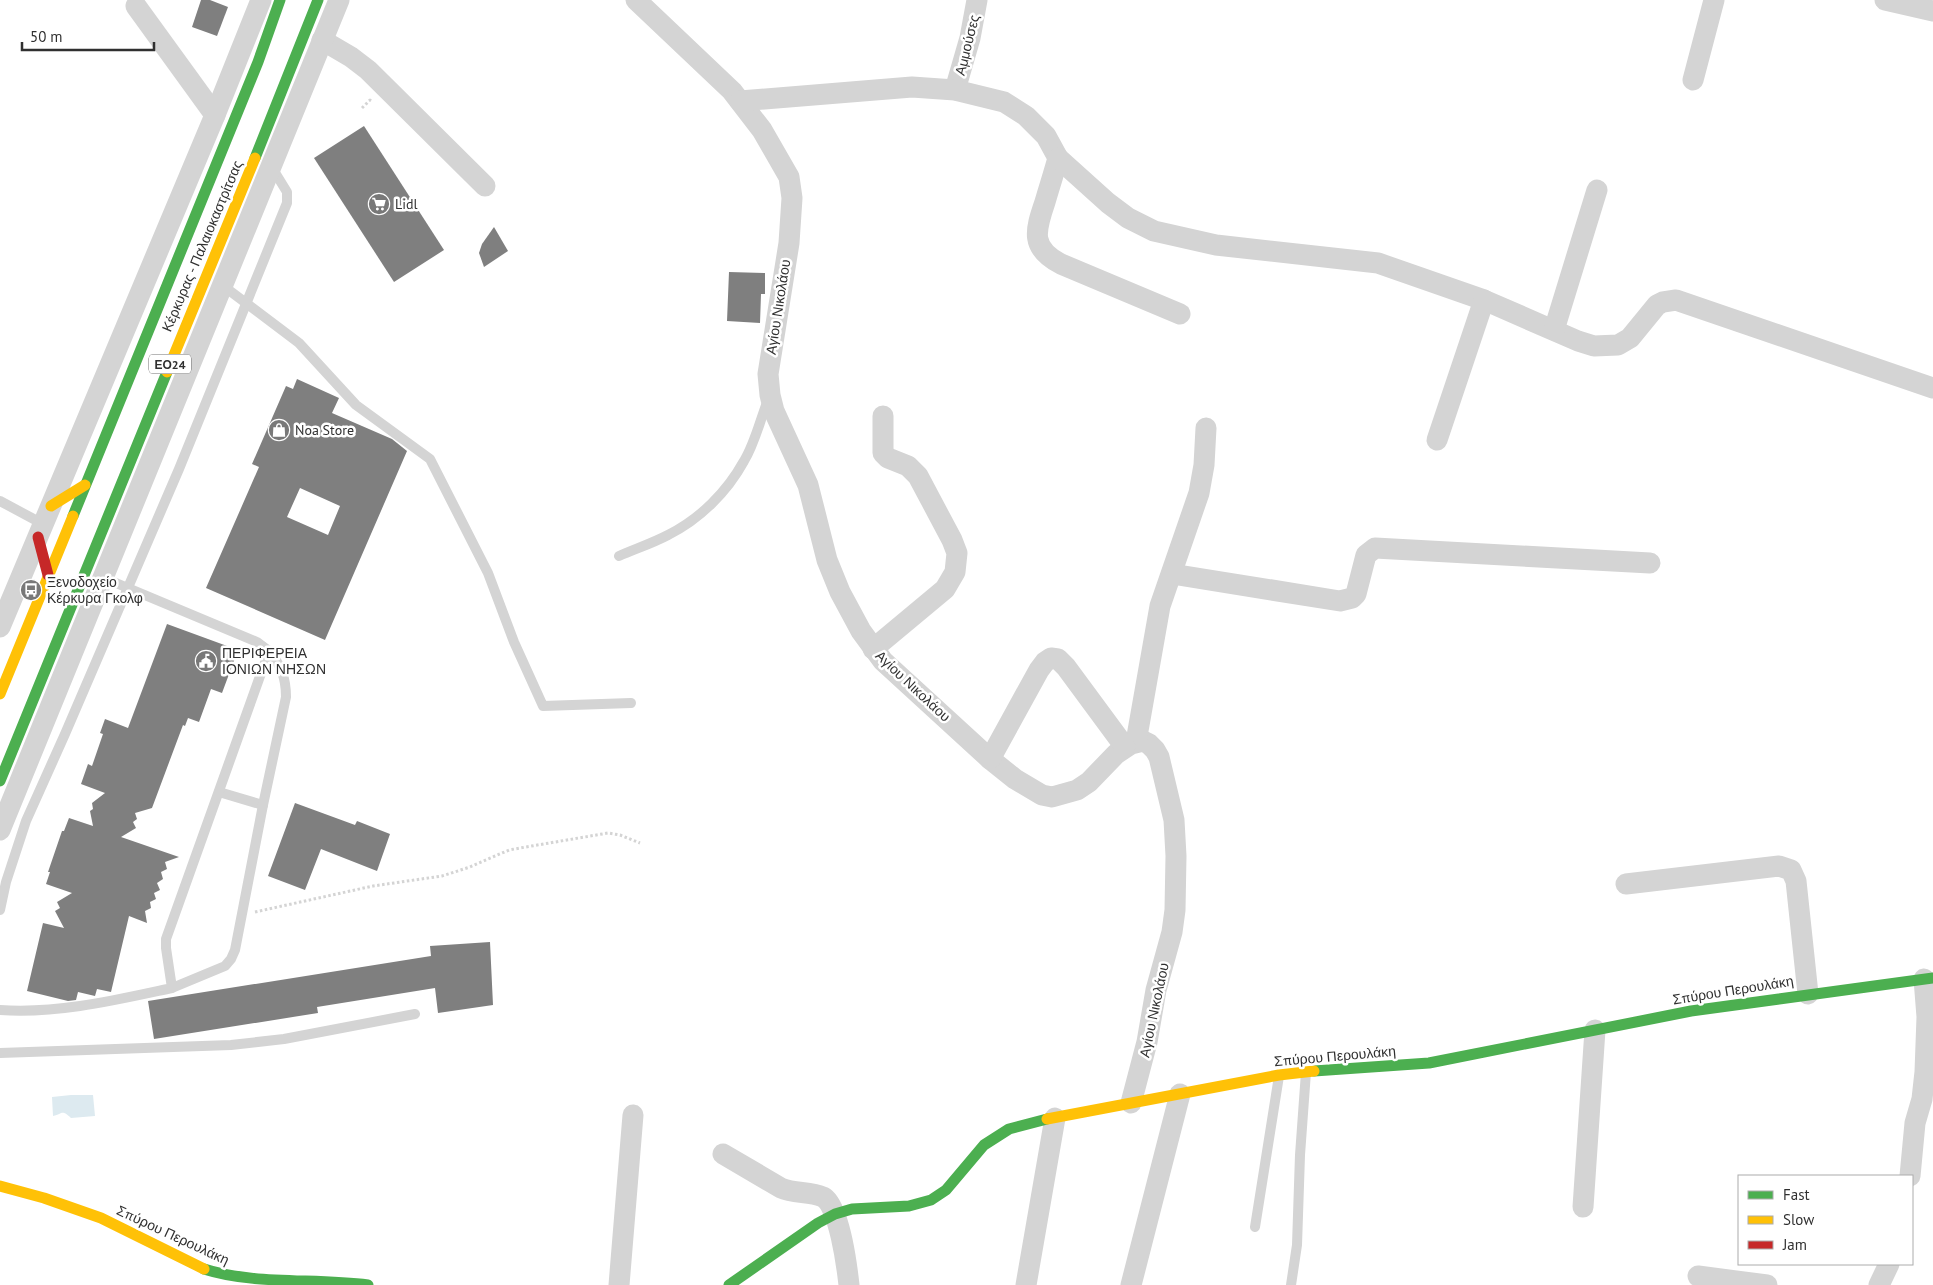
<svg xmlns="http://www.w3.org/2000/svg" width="1933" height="1285" viewBox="0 0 1933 1285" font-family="'PT Sans',sans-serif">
  <rect width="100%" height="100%" fill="#fff"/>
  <!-- water -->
  <path fill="#ddeaf0" d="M 71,1095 L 93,1095 L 95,1116 L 71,1118 C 61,1109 63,1114 53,1116 L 52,1097 Z"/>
  <!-- building -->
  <g fill="#7f7f7f" fill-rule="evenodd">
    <polygon points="201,0 210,0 228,7 217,36 192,27"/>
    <polygon points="364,126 444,250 394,282 314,158"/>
    <polygon points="494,227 508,251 484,267 479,253 482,244"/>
    <polygon points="729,272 765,273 765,294 761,294 760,323 727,321"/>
    <path d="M 297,379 L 339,398 L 332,413 L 392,439 L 407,451 L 325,640 L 206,588 L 259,467 L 252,464 L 286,386 L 293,389 ZM 300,488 L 340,506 L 328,535 L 287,517 Z"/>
    <polygon points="167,624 238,650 222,693 211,689 199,722 188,718 185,726 183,725 152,808 135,813 137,819 133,822 136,828 121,837 179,857 165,862 167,869 161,872 163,879 157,883 160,890 154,893 156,899 150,902 151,908 145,911 147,923 129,916 111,992 97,989 95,996 78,992 76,1000 68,1001 27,991 43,923 64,928 55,911 60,908 57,902 72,893 46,884 50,872 48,872 62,831 64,831 69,818 93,826 90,811 93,809 92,803 105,793 81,784 88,764 92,766 103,734 100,733 105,719 128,728"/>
    <polygon points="295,803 355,825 357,821 390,834 377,871 321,849 305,890 268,876"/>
    <polygon points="490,942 493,1005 438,1013 435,988 317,1007 318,1013 154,1039 148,1001 431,956 430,946"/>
  </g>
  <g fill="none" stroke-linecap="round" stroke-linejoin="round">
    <!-- path -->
    <g stroke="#d4d4d4" stroke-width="3" stroke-dasharray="2.5 2.5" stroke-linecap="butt">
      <polyline points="362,108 370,100 372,102"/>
      <polyline points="255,912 373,886 442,876 470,867 509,850 520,848 608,833 620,835 640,843"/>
    </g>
    <!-- lane -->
    <g stroke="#d4d4d4" stroke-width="10">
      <polyline points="222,285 299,343 356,405 430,459 488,573 514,642 543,706 631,703"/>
      <polyline points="0,501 43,524"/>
      <path d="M 619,556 C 635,549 653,543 668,535 C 700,519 727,492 744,461 C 755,443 760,420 768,400"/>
      <polyline points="219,792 263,805"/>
      <polyline points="0,910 6,882 26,821 65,734 179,469 287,203 287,192 271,166"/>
      <path d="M 172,988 L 225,966 L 231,959 L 235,950 L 263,805 L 286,697 C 286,678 281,665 269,651"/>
      <path d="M 0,1010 C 58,1014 116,1000 172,988 L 166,948 L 166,939 L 269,651 L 257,642 L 104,578 L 103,575"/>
      <polyline points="0,1053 231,1045 284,1039 415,1014"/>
      <polyline points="1255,1227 1279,1076"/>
      <polyline points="1291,1285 1297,1245 1300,1155 1306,1072"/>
    </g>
    <!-- street -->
    <g stroke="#d4d4d4" stroke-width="21">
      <polyline points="636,0 732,91 762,130 789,177 792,198 789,243 768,374 770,395 774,411 808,485 827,560 840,592 861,631 883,661 990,759 1015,779 1042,795 1052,797 1077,790 1089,782 1116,754 1131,744 1143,741 1149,744 1155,750 1159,757 1174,820 1176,856 1175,910 1172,932 1156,990 1147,1042 1131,1103"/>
      <polyline points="1885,0 1933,11"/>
      <polyline points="136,6 215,115"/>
      <polyline points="322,40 351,57 368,70 485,186"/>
      <polyline points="1693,80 1714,0"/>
      <polyline points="955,90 970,38 977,0"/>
      <path d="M 740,101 L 912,87 L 955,90 L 1004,102 L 1026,116 L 1046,136 L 1058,158 C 1054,173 1049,188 1045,202 C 1035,231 1030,248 1061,264 L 1180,314"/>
      <polyline points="1058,158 1108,203 1128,218 1154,231 1216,245 1378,263 1484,300 1578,341 1594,346 1618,345 1630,338 1657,305 1663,302 1676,300 1933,388"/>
      <polyline points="1554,330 1597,190"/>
      <polyline points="1437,440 1484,300"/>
      <polyline points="1172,574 1340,601 1352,598 1356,594 1366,555 1375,548 1650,563"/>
      <polyline points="0,627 215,115 261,0"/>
      <polyline points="873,649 945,589 955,572 957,553 952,540 918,476 908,466 888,458 883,453 883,416"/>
      <polyline points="1136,742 1160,606 1199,493 1204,465 1206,428"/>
      <polyline points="990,759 1039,670 1045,662 1051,658 1058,659 1066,667 1125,747"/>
      <polyline points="0,830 339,0"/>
      <polyline points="1626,884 1779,866 1791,870 1796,881 1808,994"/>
      <path d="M 723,1154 L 781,1188 C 794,1194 810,1191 823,1197 C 839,1205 847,1267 849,1285"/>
      <polyline points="1910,1176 1915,1123 1922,1099 1925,1072 1927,1017 1924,979"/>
      <polyline points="1583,1207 1595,1030"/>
      <polyline points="1698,1276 1767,1285"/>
      <polyline points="619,1285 633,1115"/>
      <polyline points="1026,1285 1055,1118"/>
      <polyline points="1131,1285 1180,1094"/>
      <polyline points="1879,1285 1889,1264"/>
    </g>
    <!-- fast -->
    <g stroke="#4caf50" stroke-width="11">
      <polyline points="255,158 318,0"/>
      <polyline points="73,516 258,62 280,0"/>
      <polyline points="0,781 167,372"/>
      <polyline points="1314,1071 1429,1063 1691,1011 1933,978"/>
      <path d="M 204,1269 C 254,1285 315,1278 368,1285"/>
      <polyline points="729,1285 818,1223 835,1214 852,1209 909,1206 931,1200 946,1190 984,1145 1009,1129 1047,1119"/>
    </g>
    <!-- slow -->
    <g stroke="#ffc107" stroke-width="11">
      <polyline points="167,372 255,158"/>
      <polyline points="51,506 85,485"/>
      <polyline points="0,694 73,516"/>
      <polyline points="1047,1119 1279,1075 1314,1071"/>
      <polyline points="0,1186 44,1198 101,1218 204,1269"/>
    </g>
    <!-- jam -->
    <polyline stroke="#c62828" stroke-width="11" points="38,537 48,575"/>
  </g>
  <!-- icons -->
  <defs>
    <g id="supermarket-disc" transform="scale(1.125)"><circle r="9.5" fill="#787878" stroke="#fff"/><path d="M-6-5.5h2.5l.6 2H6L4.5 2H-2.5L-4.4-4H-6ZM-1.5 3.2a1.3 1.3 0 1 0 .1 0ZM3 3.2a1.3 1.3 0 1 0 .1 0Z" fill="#fff"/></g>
    <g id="shop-disc" transform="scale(1.125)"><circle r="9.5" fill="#787878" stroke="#fff"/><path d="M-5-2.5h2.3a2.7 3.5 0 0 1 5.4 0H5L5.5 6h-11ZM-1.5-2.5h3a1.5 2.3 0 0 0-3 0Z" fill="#fff"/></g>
    <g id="bus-disc" transform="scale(1.125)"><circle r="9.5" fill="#787878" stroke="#fff"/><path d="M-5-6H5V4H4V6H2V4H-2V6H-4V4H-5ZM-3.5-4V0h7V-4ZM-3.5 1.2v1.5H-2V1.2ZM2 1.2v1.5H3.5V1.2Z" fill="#fff"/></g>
    <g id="civic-disc" transform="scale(1.125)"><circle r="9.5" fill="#787878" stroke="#fff"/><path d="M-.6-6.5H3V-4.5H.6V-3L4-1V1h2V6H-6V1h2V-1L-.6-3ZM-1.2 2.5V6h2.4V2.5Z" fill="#fff"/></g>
  </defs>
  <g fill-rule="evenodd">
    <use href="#supermarket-disc" x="379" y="204"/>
    <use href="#shop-disc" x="279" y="430"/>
    <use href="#bus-disc" x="31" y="590"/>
    <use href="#civic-disc" x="206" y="661"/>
  </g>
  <g text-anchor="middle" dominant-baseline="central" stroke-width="5" stroke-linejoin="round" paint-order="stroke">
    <!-- shield labels -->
    <rect fill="#fff" stroke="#6e6e6e" stroke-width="1" x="149" y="354.5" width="42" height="19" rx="4"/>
    <g font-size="12" font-weight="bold" fill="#303030">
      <text x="170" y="364">ΕΟ24</text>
    </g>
    <!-- street labels -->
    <g font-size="14" fill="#303030" stroke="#fff">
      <text transform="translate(967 45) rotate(-76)">Αμμούσες</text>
      <text transform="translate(202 246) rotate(-67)">Κέρκυρας - Παλαιοκαστρίτσας</text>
      <text transform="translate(778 307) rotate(-81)">Αγίου Νικολάου</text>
      <text transform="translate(913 686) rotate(43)">Αγίου Νικολάου</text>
      <text transform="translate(1733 990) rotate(-9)">Σπύρου Περουλάκη</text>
      <text transform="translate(1154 1010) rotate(-78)">Αγίου Νικολάου</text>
      <text transform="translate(1335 1056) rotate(-5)">Σπύρου Περουλάκη</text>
      <text transform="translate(173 1235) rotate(25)">Σπύρου Περουλάκη</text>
    </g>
    <!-- poi labels -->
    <g font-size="14" fill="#303030" stroke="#fff" text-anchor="start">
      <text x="395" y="204">Lidl</text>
      <text x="295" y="430">Noa Store</text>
      <text x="47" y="582">Ξενοδοχείο<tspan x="47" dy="16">Κέρκυρα Γκολφ</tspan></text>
      <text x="222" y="653">ΠΕΡΙΦΕΡΕΙΑ<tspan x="222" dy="16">ΙΟΝΙΩΝ ΝΗΣΩΝ</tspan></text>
    </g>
  </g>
  <!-- legend -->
  <rect x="1738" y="1175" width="175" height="90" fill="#ffffff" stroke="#acacac"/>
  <rect x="1748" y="1191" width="25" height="8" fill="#4caf50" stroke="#acacac"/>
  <text x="1783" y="1200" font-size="15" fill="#303030">Fast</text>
  <rect x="1748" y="1216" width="25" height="8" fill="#ffc107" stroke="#acacac"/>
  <text x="1783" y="1225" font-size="15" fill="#303030">Slow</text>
  <rect x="1748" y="1241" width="25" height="8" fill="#c62828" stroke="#acacac"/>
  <text x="1783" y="1250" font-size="15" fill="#303030">Jam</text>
  <!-- scale -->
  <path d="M22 42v8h132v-8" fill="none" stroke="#303030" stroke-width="2.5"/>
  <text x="30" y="42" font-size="15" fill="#303030" stroke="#ffffff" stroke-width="4" paint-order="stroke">50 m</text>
</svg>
